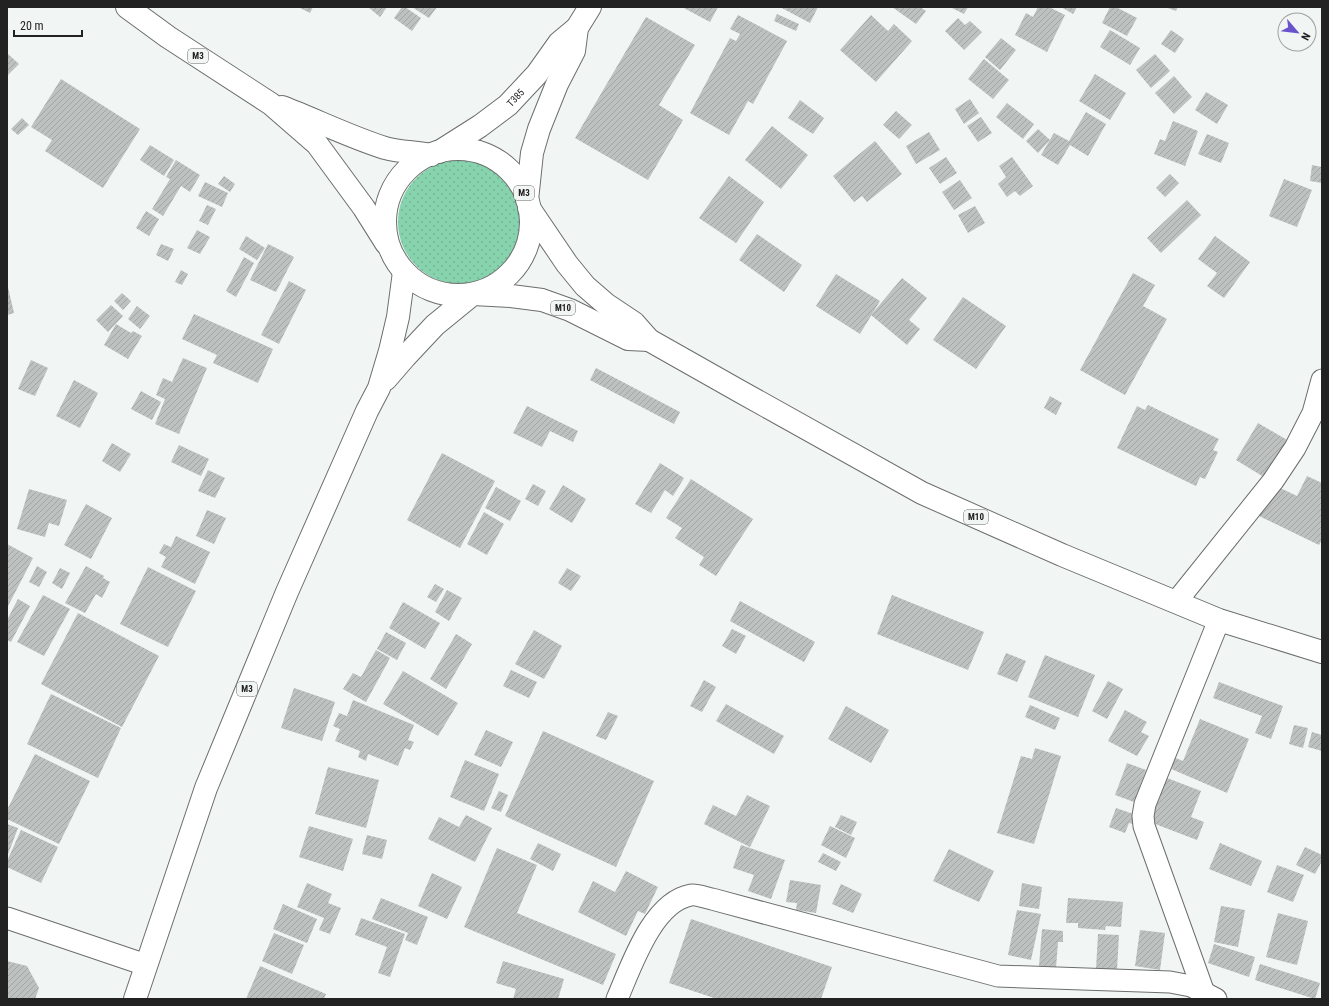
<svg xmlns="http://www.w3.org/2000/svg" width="1329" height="1006" viewBox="0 0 1329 1006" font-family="'Roboto Condensed',sans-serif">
  <defs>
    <pattern id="grass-dots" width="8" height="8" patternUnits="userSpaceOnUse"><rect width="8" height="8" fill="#86d3ae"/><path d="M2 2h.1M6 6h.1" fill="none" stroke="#73b595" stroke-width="1.8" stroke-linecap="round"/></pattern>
    <pattern id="building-hatch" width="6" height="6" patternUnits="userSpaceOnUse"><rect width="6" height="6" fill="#bdc1bf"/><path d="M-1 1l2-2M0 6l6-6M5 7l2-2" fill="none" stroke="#a2a6a4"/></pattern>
  </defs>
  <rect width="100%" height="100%" fill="#f1f5f3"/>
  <!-- grass -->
  <circle fill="url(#grass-dots)" cx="460" cy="222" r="62"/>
  <!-- building -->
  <g fill="url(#building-hatch)">
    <polygon points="298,7 313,7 310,13"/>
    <polygon points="368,7 387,7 380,17"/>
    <polygon points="402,7 405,7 421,18 412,31 394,18"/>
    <polygon points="412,7 437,7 429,18"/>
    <polygon points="682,7 718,7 710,22"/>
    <polygon points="780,7 818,7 810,23"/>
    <polygon points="892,7 920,7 926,11 916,24"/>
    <polygon points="950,7 968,7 964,14"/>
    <polygon points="1038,7 1049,7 1065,15 1047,52 1015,35 1026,13 1033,17"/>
    <polygon points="1061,7 1077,7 1073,14"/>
    <polygon points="1110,7 1116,7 1137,18 1127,36 1102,23"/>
    <polygon points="1165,7 1178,7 1176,11"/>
    <polygon points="777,14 799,24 796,31 774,21"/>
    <polygon points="738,15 787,41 753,104 748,101 729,135 690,113 730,38 736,41 740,34 730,29"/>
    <polygon points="871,15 888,31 894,24 912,41 876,82 840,50"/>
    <polygon points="646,17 695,45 659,105 683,120 648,180 575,138"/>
    <polygon points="958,18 965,25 970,21 982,32 964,50 945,31"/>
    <polygon points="1110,30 1140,48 1130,65 1100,47"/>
    <polygon points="1171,30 1184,39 1175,53 1161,44"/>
    <polygon points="1001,38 1016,50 1000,70 985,57"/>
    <polygon points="7,53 19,64 7,76"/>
    <polygon points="1155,54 1170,71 1151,88 1136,70"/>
    <polygon points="984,59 1009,80 993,99 968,79"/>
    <polygon points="1095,74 1126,93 1110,120 1079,101"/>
    <polygon points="1174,76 1192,97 1174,114 1155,93"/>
    <polygon points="61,79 140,129 103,188 45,151 52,140 31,127"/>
    <polygon points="1206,92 1228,105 1217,124 1195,110"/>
    <polygon points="970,99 979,113 964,124 955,109"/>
    <polygon points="800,100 824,118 813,134 788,118"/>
    <polygon points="1007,103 1034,124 1023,139 996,117"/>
    <polygon points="896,111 912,125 899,139 883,125"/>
    <polygon points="1086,112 1106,124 1088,156 1070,145 1058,165 1041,155 1054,133 1069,141"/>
    <polygon points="981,117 992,133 978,142 967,126"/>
    <polygon points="22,118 29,125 18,135 11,129"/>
    <polygon points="1173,121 1198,131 1185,166 1154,154 1160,139 1165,141"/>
    <polygon points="772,126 808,155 781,189 745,160"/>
    <polygon points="1038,129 1050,140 1038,153 1026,141"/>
    <polygon points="929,132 940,150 916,164 906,146"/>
    <polygon points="1207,134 1229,143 1221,163 1198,154"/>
    <polygon points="875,141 902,174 867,202 862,196 854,202 833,176"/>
    <polygon points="150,145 174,160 164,176 140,160"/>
    <polygon points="946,157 957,173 940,184 929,168"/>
    <polygon points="1012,157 1033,186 1020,196 1015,191 1007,197 998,184 1006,177 999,166"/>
    <polygon points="176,160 200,175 190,192 181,186 163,216 152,209 170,179 166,177"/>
    <polygon points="1312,165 1322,167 1322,183 1310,181"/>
    <polygon points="1170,174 1179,183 1165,197 1156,188"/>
    <polygon points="224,176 235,184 230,192 218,184"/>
    <polygon points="729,176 764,202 736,243 699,218"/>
    <polygon points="1284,179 1312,190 1297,227 1269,216"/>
    <polygon points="960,180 972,198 954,210 942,192"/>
    <polygon points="205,182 228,193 222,207 198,196"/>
    <polygon points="1187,200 1201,215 1161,253 1147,238"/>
    <polygon points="207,205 216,209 208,225 199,221"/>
    <polygon points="975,206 985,223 968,233 958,215"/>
    <polygon points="146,211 159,219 149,236 136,228"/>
    <polygon points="197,230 210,237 200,254 187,248"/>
    <polygon points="757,234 802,265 784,292 739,260"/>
    <polygon points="246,236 265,248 257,260 239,249"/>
    <polygon points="1215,236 1250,262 1224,298 1207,286 1217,273 1198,259"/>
    <polygon points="161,244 174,249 168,261 156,255"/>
    <polygon points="268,244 294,257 276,292 250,280"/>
    <polygon points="244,257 254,263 236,297 226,291"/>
    <polygon points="181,270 188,274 182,285 175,282"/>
    <polygon points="1133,273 1155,285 1143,306 1167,319 1125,395 1080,370"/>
    <polygon points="836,274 880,301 860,334 816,306"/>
    <polygon points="902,278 927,298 909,320 920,329 907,345 871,315"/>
    <polygon points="289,281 306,290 279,344 261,335"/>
    <polygon points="7,283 14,313 7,315"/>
    <polygon points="122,293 131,301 123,310 114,301"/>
    <polygon points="963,297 1006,326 976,369 933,340"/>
    <polygon points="111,305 123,316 108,332 96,320"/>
    <polygon points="137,306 150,316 140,329 128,319"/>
    <polygon points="194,314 273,349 258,383 213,363 217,355 182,339"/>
    <polygon points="116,324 131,333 133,331 142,336 128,359 104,345"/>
    <polygon points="183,358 207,368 179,434 155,424 165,399 156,395 163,378 172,382"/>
    <polygon points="31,360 48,368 35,396 18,389"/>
    <polygon points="596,368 680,412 674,424 590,380"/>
    <polygon points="74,380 98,393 80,428 56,416"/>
    <polygon points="141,391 161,402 152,420 131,409"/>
    <polygon points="1050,396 1062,403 1056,415 1044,408"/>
    <polygon points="1148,405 1219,439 1213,450 1218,452 1205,479 1200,477 1196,486 1117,448 1137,406 1145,410"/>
    <polygon points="527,406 578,431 573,442 550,431 542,447 513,433"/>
    <polygon points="1258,423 1289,441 1267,479 1236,460"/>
    <polygon points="112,443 131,454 120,472 102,461"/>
    <polygon points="179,445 209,459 201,476 171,462"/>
    <polygon points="442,453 495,481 460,548 407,520"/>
    <polygon points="660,463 684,478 673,496 665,490 651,513 635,504"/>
    <polygon points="208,470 225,478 215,498 198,491"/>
    <polygon points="1307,476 1322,483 1322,540 1319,545 1259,516 1274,485 1297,496"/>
    <polygon points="691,479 753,519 716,576 699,565 704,557 675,538 682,528 666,518"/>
    <polygon points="533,484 546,491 538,506 525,499"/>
    <polygon points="563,485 586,499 572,523 549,509"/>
    <polygon points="496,487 521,501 510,521 485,508"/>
    <polygon points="29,489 67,500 59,526 49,523 45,537 17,529"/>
    <polygon points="86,504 112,518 91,559 64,545"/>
    <polygon points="207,510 226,518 214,544 196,536"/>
    <polygon points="484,512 504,524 487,555 467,544"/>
    <polygon points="176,536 210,552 195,584 161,567 166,557 159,553 164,544 171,547"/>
    <polygon points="7,544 33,558 7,608"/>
    <polygon points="37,566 47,572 39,587 29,582"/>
    <polygon points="86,566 104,576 103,578 110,582 102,598 96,594 85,613 65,603"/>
    <polygon points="148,567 196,591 168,647 120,624"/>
    <polygon points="60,568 70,573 62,589 52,583"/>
    <polygon points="567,568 581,576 571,591 558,583"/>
    <polygon points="435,584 444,589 436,602 427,597"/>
    <polygon points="447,590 462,598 449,621 435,612"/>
    <polygon points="43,595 70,609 44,656 17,642"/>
    <polygon points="892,595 984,632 968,670 877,634"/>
    <polygon points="18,599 30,606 11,642 7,640 7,620"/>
    <polygon points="740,601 815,642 804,662 730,621"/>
    <polygon points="403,602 440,623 425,649 389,628"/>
    <polygon points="78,613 159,656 122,727 41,684"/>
    <polygon points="732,629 746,636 736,654 722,646"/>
    <polygon points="534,630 562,646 544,679 515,664"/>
    <polygon points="386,632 406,643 397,660 377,649"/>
    <polygon points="456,634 472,644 446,689 430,679"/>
    <polygon points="376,650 390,658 366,702 343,689 353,673 361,677"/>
    <polygon points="1006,653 1026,661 1017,682 997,674"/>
    <polygon points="1045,655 1095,675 1078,717 1028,697"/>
    <polygon points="511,670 537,682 529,698 503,686"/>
    <polygon points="403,671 458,703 438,736 383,704"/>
    <polygon points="704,680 716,687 702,712 690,706"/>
    <polygon points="1108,681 1123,689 1107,719 1092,711"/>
    <polygon points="1219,682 1283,706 1271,739 1255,733 1262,716 1213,698"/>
    <polygon points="294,688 335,702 322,741 281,728"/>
    <polygon points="51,694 121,728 98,778 27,744"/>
    <polygon points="353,700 414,725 408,740 414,742 410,750 405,748 398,766 368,754 366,761 358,757 360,751 335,741 340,729 333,726 339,713 347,716"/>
    <polygon points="726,704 784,736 774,754 716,721"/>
    <polygon points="1030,705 1060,718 1055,730 1025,717"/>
    <polygon points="846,706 889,730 871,763 828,739"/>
    <polygon points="1125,710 1147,722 1141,732 1149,736 1137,756 1108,741"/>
    <polygon points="608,712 618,716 606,740 596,736"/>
    <polygon points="1200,719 1249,739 1227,793 1169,768 1173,757 1183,761"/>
    <polygon points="1294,725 1308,728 1303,748 1289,744"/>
    <polygon points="486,730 513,742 501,767 474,755"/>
    <polygon points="543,731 654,781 616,867 505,816"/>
    <polygon points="1312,732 1322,735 1322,751 1308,747"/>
    <polygon points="1035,748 1061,756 1034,844 997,833 1021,756 1032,759"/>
    <polygon points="35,754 90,781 59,844 7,819 7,810"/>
    <polygon points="465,760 499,774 484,811 450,797"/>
    <polygon points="1127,763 1146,770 1134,802 1115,795"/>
    <polygon points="328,767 379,780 366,828 315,814"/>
    <polygon points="1167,778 1201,791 1191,817 1204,822 1197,840 1150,822"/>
    <polygon points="499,791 508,795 501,812 491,808"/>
    <polygon points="747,795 770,806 750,847 704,824 713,805 736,816"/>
    <polygon points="1116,808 1139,816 1136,825 1129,823 1125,833 1109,827"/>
    <polygon points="466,815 492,828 475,862 428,839 439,817 459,827"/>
    <polygon points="841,815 857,822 851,835 835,827"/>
    <polygon points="7,824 18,828 7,857"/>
    <polygon points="309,826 353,839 343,871 299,857"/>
    <polygon points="830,826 855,838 846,858 821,845"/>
    <polygon points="21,830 58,847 41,883 7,867 7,861"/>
    <polygon points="367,835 387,840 382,859 362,854"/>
    <polygon points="538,843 561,854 553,871 530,859"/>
    <polygon points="1220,843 1262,861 1251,886 1209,869"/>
    <polygon points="741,845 785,860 771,899 748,891 754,875 733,868"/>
    <polygon points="1305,847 1322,855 1322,861 1315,874 1296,865"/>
    <polygon points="497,848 537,865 517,913 616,954 603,985 464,927"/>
    <polygon points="949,849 994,871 979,902 933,881"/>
    <polygon points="823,853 841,862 836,871 818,862"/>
    <polygon points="1277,865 1304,875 1293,902 1267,892"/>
    <polygon points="626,871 658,887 645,914 638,911 626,936 578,912 593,881 615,892"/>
    <polygon points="432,873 462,887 447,919 418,906"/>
    <polygon points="790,880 821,885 816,913 796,910 797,903 786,902"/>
    <polygon points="307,883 332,894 328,903 341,908 330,934 319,930 324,918 297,907"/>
    <polygon points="1022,883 1042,887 1039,909 1019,906"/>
    <polygon points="841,884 862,894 853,913 832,904"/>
    <polygon points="381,898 428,917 417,945 405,940 408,933 372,919"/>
    <polygon points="1068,898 1123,902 1121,927 1106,926 1105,930 1078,928 1078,923 1066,923"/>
    <polygon points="283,904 317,919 307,943 273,929"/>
    <polygon points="1221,906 1245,910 1238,947 1214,942"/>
    <polygon points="1017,910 1041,914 1031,960 1008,955"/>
    <polygon points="1278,913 1308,921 1297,965 1266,957"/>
    <polygon points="361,918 405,934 390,977 378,973 387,947 355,935"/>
    <polygon points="691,919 832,967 821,999 717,999 669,983"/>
    <polygon points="1042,929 1063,931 1063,942 1058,942 1056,968 1039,966"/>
    <polygon points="1140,930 1165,933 1160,970 1135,966"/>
    <polygon points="274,933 304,945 292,974 262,961"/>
    <polygon points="1098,934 1119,935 1117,970 1096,969"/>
    <polygon points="1214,944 1255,957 1249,977 1208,963"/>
    <polygon points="7,961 27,966 39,988 35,999 7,999"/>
    <polygon points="503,961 564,979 558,999 513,999 516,989 496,983"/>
    <polygon points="1260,964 1320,983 1315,999 1255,980"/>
    <polygon points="260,966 326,994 324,999 246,999"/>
  </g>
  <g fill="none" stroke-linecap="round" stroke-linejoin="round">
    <!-- minor casing -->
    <g stroke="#6b6e6c" stroke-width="23">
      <g id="minor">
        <polyline points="1176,602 1273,481 1295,448 1313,413 1322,380"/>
        <polyline points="7,918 146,965"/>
        <polyline points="1204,993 1144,826 1143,816 1145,804 1219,620"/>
        <path d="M 617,999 C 631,967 652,902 691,895 C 697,894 706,898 712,899 L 998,976 L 1170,982 L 1191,986 L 1216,999"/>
      </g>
    </g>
    <!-- tertiary casing -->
    <g stroke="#6b6e6c" stroke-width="24">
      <g id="tertiary">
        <path id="s1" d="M 439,152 L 480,126 L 508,105 L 537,74 L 559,43 L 577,28"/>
        <polyline points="527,200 532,153 539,129 557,84 574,51 577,28 590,7"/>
      </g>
    </g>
    <!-- trunk casing -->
    <g stroke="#6b6e6c" stroke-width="24">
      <g id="trunk">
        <polyline points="127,7 168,37 271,104 317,144 364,208 386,243"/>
        <path d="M 282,107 C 316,120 350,137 385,148 C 399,152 416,152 431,155"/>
        <circle cx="458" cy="222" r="73"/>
        <polyline points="529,208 567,264 585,286 607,305 634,323 649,340 741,392 922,493 1062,555 1219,620 1322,652"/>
        <polyline points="386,379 405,357 435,325 473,294 511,296 542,300 570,310 628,339 649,340"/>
        <polyline points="135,999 206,788 287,592 367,411 379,388 390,351 398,317 404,272"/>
      </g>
    </g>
    <!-- minor -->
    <use href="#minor" stroke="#fff" stroke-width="21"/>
    <!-- tertiary -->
    <use href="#tertiary" stroke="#fff" stroke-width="22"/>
    <!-- trunk -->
    <use href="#trunk" stroke="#fff" stroke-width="22"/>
  </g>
  <g text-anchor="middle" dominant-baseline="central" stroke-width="3.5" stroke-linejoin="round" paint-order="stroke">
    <!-- shield labels -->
    <g fill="#f1f5f3" stroke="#5f6160" stroke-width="1">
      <rect x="188" y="49" width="20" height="14" rx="3"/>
      <rect x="514" y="186" width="20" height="14" rx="3"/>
      <rect x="551" y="301" width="24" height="14" rx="3"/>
      <rect x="964" y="510" width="24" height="14" rx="3"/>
      <rect x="237" y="682" width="20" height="14" rx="3"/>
    </g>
    <g font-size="9" font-weight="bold" fill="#212221">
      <text x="198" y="56">M3</text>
      <text x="524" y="193">M3</text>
      <text x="563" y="308">M10</text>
      <text x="976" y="517">M10</text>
      <text x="247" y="689">M3</text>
    </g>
    <!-- street labels -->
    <g font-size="10" fill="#212221" stroke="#f1f5f3">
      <text stroke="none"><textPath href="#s1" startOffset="94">T385</textPath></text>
    </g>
  </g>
  <!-- border -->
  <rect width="1329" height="1006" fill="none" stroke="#212221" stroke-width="16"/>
  <!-- north arrow -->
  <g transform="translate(1297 32) rotate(118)"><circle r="19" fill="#f1f5f3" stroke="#9ea19f"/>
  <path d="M0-3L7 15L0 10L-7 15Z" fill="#6953cc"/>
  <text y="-6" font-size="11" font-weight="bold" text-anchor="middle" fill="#212221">N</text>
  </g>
  <!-- scale -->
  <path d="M14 30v6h68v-6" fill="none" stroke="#212221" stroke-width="2"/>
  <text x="20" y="30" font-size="12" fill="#212221" stroke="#f1f5f3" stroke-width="3" paint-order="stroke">20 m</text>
</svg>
